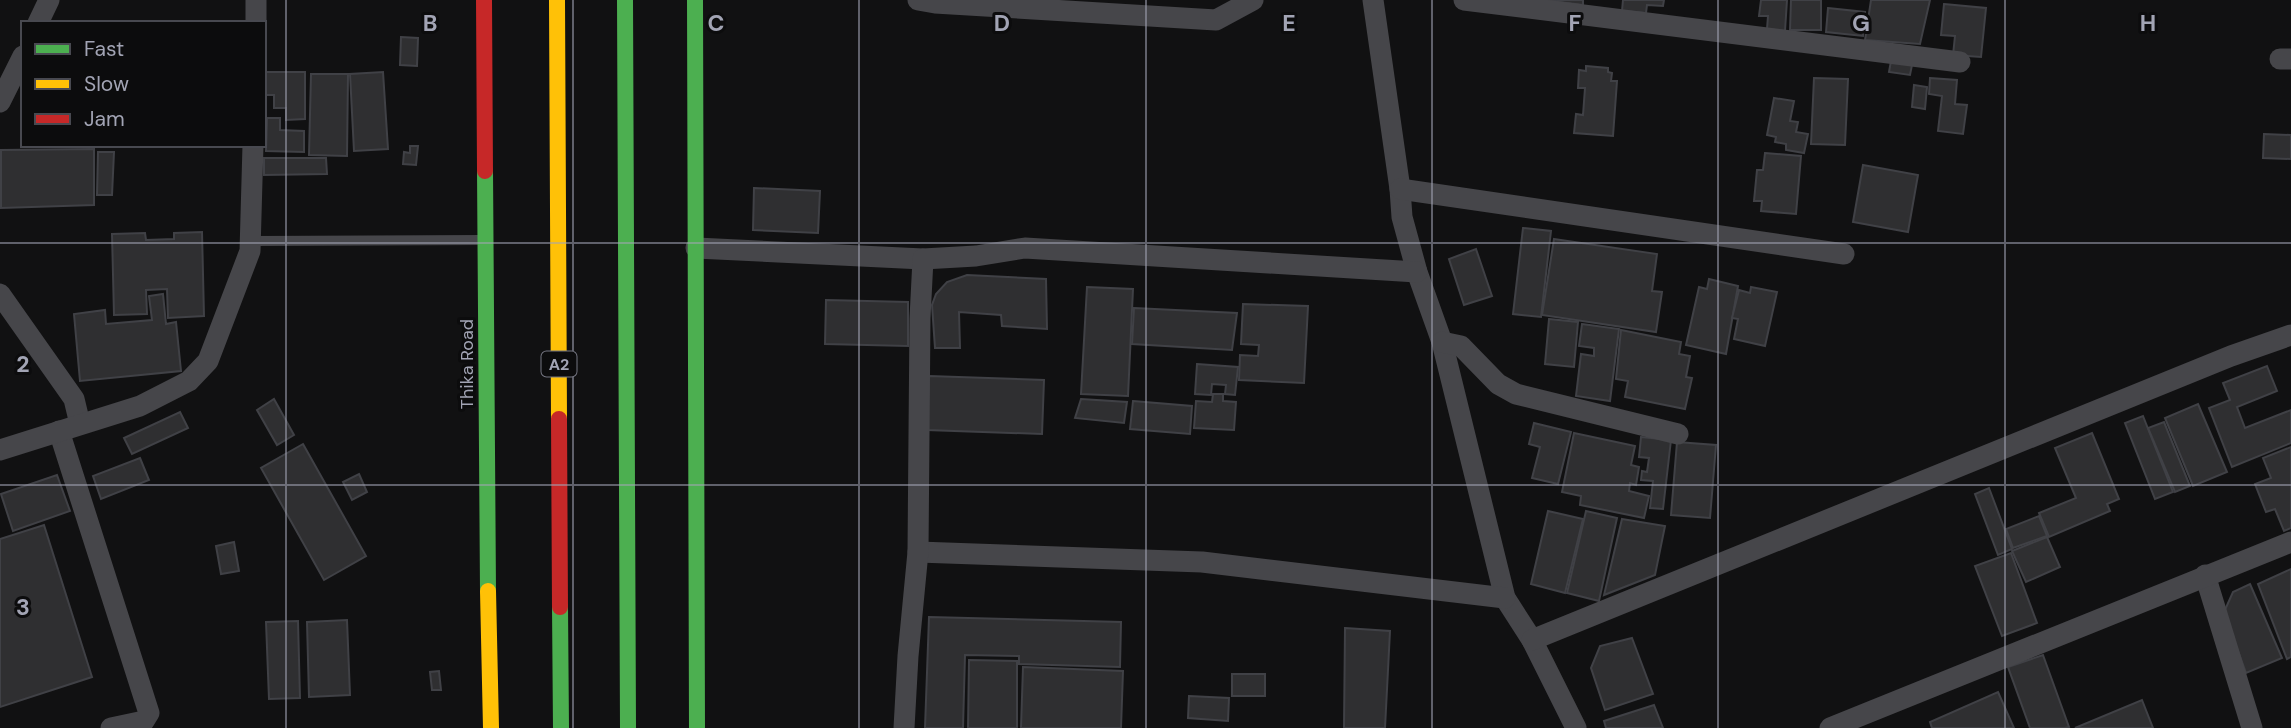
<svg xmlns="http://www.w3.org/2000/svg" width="2291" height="728" viewBox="0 0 2291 728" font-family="'DM Sans',sans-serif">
  <rect width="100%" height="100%" fill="#111112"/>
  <!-- building -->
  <g fill="#2f2f31" stroke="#404146" stroke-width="2">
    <polygon points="1543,0 1583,0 1583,5"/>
    <polygon points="1623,0 1664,0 1663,6 1647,5 1646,13 1622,11"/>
    <polygon points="1761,0 1787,0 1785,31 1767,29 1768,16 1759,16"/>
    <polygon points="1791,0 1821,0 1821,30 1790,30"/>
    <polygon points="1871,0 1930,0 1920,44 1865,40"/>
    <polygon points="1944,4 1986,8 1981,57 1953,55 1955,36 1941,35"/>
    <polygon points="1828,8 1865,12 1863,36 1826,32"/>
    <polygon points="401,37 418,38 417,66 400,65"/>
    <polygon points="1891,61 1912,65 1910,75 1889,72"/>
    <polygon points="1586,66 1608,68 1608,72 1612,73 1611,81 1617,81 1613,136 1574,133 1576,114 1583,115 1585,88 1578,88 1579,70 1586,71"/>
    <polygon points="264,72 305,72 305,119 286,120 286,108 274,108 274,95 264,95"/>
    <polygon points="383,72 388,149 354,151 350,74"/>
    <polygon points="311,74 348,74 347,156 309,155"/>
    <polygon points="1814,78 1848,79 1845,145 1811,144"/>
    <polygon points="1930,78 1957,80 1955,104 1967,105 1963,134 1938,131 1942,96 1929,94"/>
    <polygon points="1914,85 1927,87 1925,109 1912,107"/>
    <polygon points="1774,98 1794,101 1790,121 1798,122 1796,132 1808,134 1804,153 1786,150 1786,144 1775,142 1776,137 1767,135"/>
    <polygon points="267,118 280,118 280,130 304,131 304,152 266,151"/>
    <polygon points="2264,134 2291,135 2291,159 2263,158"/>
    <polygon points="410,146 418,146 416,165 403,164 404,152 410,153"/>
    <polygon points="94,149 94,205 1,208 1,150"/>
    <polygon points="98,152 114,152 112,195 97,195"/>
    <polygon points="1765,153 1801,156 1796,214 1761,211 1762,201 1754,201 1757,170 1763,170"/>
    <polygon points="264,158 326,158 327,174 264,175"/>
    <polygon points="1863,165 1918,175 1908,232 1853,222"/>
    <polygon points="754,188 820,191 818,233 753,230"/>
    <polygon points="1523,228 1551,231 1541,317 1513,314"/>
    <polygon points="202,232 204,316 168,318 167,289 146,290 147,314 114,315 112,234 145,233 146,240 174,239 174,233"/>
    <polygon points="1554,239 1657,254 1652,291 1662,292 1656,332 1542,315"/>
    <polygon points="1476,249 1492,296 1464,305 1449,259"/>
    <polygon points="967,275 1046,279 1047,329 1002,326 1001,315 959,312 960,348 935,348 932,305 936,294 947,282"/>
    <polygon points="1709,279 1738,286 1726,354 1686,345 1699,287 1707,289"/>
    <polygon points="1087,287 1133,289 1128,396 1081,394"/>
    <polygon points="1751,287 1777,292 1765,346 1734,339 1738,319 1732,318 1739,290 1750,293"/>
    <polygon points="163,294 166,324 176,322 181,371 80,381 74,314 105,310 106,324 152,320 149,296"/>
    <polygon points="826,300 908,302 908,346 825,344"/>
    <polygon points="1243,304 1308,306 1304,383 1239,380 1240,355 1258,356 1259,345 1241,344"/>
    <polygon points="1134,308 1237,313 1232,350 1132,344"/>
    <polygon points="1549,319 1578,322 1574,367 1545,364"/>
    <polygon points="1582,324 1619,329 1610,401 1576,396 1581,354 1594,356 1594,348 1579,346"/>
    <polygon points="1621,330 1681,342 1679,354 1690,356 1686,377 1692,378 1685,409 1625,397 1628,381 1616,379"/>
    <polygon points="1197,364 1238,367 1235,395 1225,394 1226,385 1212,384 1211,395 1195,394"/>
    <polygon points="2267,366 2277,391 2237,407 2245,428 2291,410 2291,443 2232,467 2209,408 2230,400 2223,383"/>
    <polygon points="929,376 1044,380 1042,434 927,430"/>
    <polygon points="1213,394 1223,394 1223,401 1236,402 1234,430 1194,428 1196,401 1212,402"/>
    <polygon points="274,399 294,435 277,445 257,410"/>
    <polygon points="1081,399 1127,402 1124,423 1075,418"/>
    <polygon points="1133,401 1192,406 1190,434 1130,429"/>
    <polygon points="2198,404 2227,472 2193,486 2165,418"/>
    <polygon points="180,412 188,428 132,454 124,438"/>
    <polygon points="2143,416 2173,492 2155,499 2125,423"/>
    <polygon points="2164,422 2190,486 2175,492 2148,428"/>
    <polygon points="1534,423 1571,432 1558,484 1532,478 1540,447 1529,444"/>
    <polygon points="1574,433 1635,446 1631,465 1639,467 1636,485 1630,483 1629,491 1649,496 1644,518 1580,505 1581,496 1562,492"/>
    <polygon points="2092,433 2119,499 2107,504 2110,511 2049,537 2039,513 2076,498 2055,448"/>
    <polygon points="1641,437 1671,440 1663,509 1650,508 1653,481 1641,480 1642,471 1647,472 1649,458 1639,457"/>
    <polygon points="1677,442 1716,445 1710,518 1671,515"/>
    <polygon points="303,444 366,556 324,580 261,468"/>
    <polygon points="2291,447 2291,528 2284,531 2275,509 2266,512 2255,484 2271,478 2263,458"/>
    <polygon points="140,458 149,480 101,499 93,476"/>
    <polygon points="359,474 367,492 352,500 343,482"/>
    <polygon points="57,475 70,511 13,531 1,494"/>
    <polygon points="1989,488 2012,549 1998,555 1975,494"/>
    <polygon points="1548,511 1583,519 1565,593 1531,584"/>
    <polygon points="1586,511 1617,518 1599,601 1567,593"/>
    <polygon points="2039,516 2047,536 2013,548 2006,529"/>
    <polygon points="1622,519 1665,526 1655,575 1604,595"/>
    <polygon points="44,525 92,677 0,707 0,539"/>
    <polygon points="2047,537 2060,567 2026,582 2012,551"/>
    <polygon points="234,542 239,571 221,574 216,546"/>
    <polygon points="2011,553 2037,623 2002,636 1975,566"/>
    <polygon points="2291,569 2291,657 2287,659 2258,584"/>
    <polygon points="2250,584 2282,658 2246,673 2224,612 2233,592"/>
    <polygon points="929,617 1121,622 1120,667 1019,664 1019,656 965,655 963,728 925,728"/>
    <polygon points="347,620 350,695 309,697 307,622"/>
    <polygon points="298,621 300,698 269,699 266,622"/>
    <polygon points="1345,628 1390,631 1385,728 1344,728"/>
    <polygon points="1632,638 1653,694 1605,710 1591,668 1600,646"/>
    <polygon points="2043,655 2069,727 2065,728 2030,728 2008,667"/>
    <polygon points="969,660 1017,661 1017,728 968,728"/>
    <polygon points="1023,667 1123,671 1121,728 1021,728"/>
    <polygon points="439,671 441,690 432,690 430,672"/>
    <rect x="1232" y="674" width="33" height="22"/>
    <polygon points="1998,692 2014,728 1932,728 1930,722"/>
    <polygon points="1189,696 1229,698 1228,721 1188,718"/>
    <polygon points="2142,700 2153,728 2075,728"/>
    <polygon points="1654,705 1663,728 1606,728 1604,721"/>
  </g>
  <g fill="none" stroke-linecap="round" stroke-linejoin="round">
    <!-- lane -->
    <polyline stroke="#46464a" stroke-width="10" points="250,241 483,240"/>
    <!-- street -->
    <g stroke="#46464a" stroke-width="21">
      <polyline points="918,0 935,3 1216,20 1253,0"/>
      <polyline points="1373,0 1400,189 1402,217 1417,272 1442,342 1505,598 1532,640 1576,728"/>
      <polyline points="1464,0 1960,62"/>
      <polyline points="38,23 49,0"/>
      <polyline points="256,23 256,0"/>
      <polyline points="2280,59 2291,59"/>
      <polyline points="0,102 23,56"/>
      <polyline points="1400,189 1844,254"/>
      <polyline points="696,248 923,259"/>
      <polyline points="0,294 74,399 80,424"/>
      <polyline points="1442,342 1461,346 1498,384 1516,394 1678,434"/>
      <polyline points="59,431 149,713 144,721 111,728"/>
      <polyline points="0,450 140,406 189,381 208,361 250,251 253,145"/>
      <polyline points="918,552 1202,562 1505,598"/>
      <polyline points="2205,575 2252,728"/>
      <polyline points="1532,640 2231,356 2291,335"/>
      <polyline points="904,728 908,656 918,552 920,318 923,259 976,256 1025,248 1417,272"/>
      <polyline points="1830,728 2291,542"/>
    </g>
    <!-- fast -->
    <g stroke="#4caf50" stroke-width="16">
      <polyline points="625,0 628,728"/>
      <polyline points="695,0 697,728"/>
      <polyline points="485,171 488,591"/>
      <polyline points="560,607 561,728"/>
    </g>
    <!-- slow -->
    <g stroke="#ffc107" stroke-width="16">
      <polyline points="557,0 559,419"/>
      <polyline points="488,591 491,728"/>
    </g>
    <!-- jam -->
    <g stroke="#c62828" stroke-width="16">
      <polyline points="484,0 485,171"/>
      <polyline points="559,419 560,607"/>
    </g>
  </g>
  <!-- grid -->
  <path fill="none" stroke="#a2a4b4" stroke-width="2" stroke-opacity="0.55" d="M 286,0 L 286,728M 573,0 L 573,728M 859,0 L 859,728M 1146,0 L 1146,728M 1432,0 L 1432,728M 1718,0 L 1718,728M 2005,0 L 2005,728M 0,243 L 2291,243M 0,485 L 2291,485"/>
  <g text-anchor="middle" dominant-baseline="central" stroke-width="6" stroke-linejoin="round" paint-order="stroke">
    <!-- shield labels -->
    <rect fill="#0c0c0d" stroke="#757682" stroke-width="2" x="541.5" y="351.5" width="35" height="25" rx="5"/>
    <g font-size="16" font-weight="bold" fill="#a2a4b4">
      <text x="559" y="364">A2</text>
    </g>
    <!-- street labels -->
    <g font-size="18" fill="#a2a4b4" stroke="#0c0c0d">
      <text transform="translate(467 364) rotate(-90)">Thika Road</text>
    </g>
  </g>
  <g font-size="23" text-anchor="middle" font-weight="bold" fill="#a2a4b4" stroke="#0c0c0d" stroke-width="6" stroke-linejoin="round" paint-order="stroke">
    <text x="430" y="31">B</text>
    <text x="716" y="31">C</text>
    <text x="1002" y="31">D</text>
    <text x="1289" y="31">E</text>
    <text x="1575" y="31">F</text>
    <text x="1861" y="31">G</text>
    <text x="2148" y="31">H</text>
    <text x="23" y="372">2</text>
    <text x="23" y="615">3</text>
  </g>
  <!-- legend -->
  <rect x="21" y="21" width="245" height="126" fill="#0c0c0d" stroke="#484950" stroke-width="2"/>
  <rect x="35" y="44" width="35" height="10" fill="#4caf50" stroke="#484950" stroke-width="2"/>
  <text x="84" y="56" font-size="21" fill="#a2a4b4">Fast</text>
  <rect x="35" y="79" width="35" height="10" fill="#ffc107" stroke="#484950" stroke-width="2"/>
  <text x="84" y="91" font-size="21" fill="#a2a4b4">Slow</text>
  <rect x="35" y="114" width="35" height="10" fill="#c62828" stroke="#484950" stroke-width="2"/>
  <text x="84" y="126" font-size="21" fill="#a2a4b4">Jam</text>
</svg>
